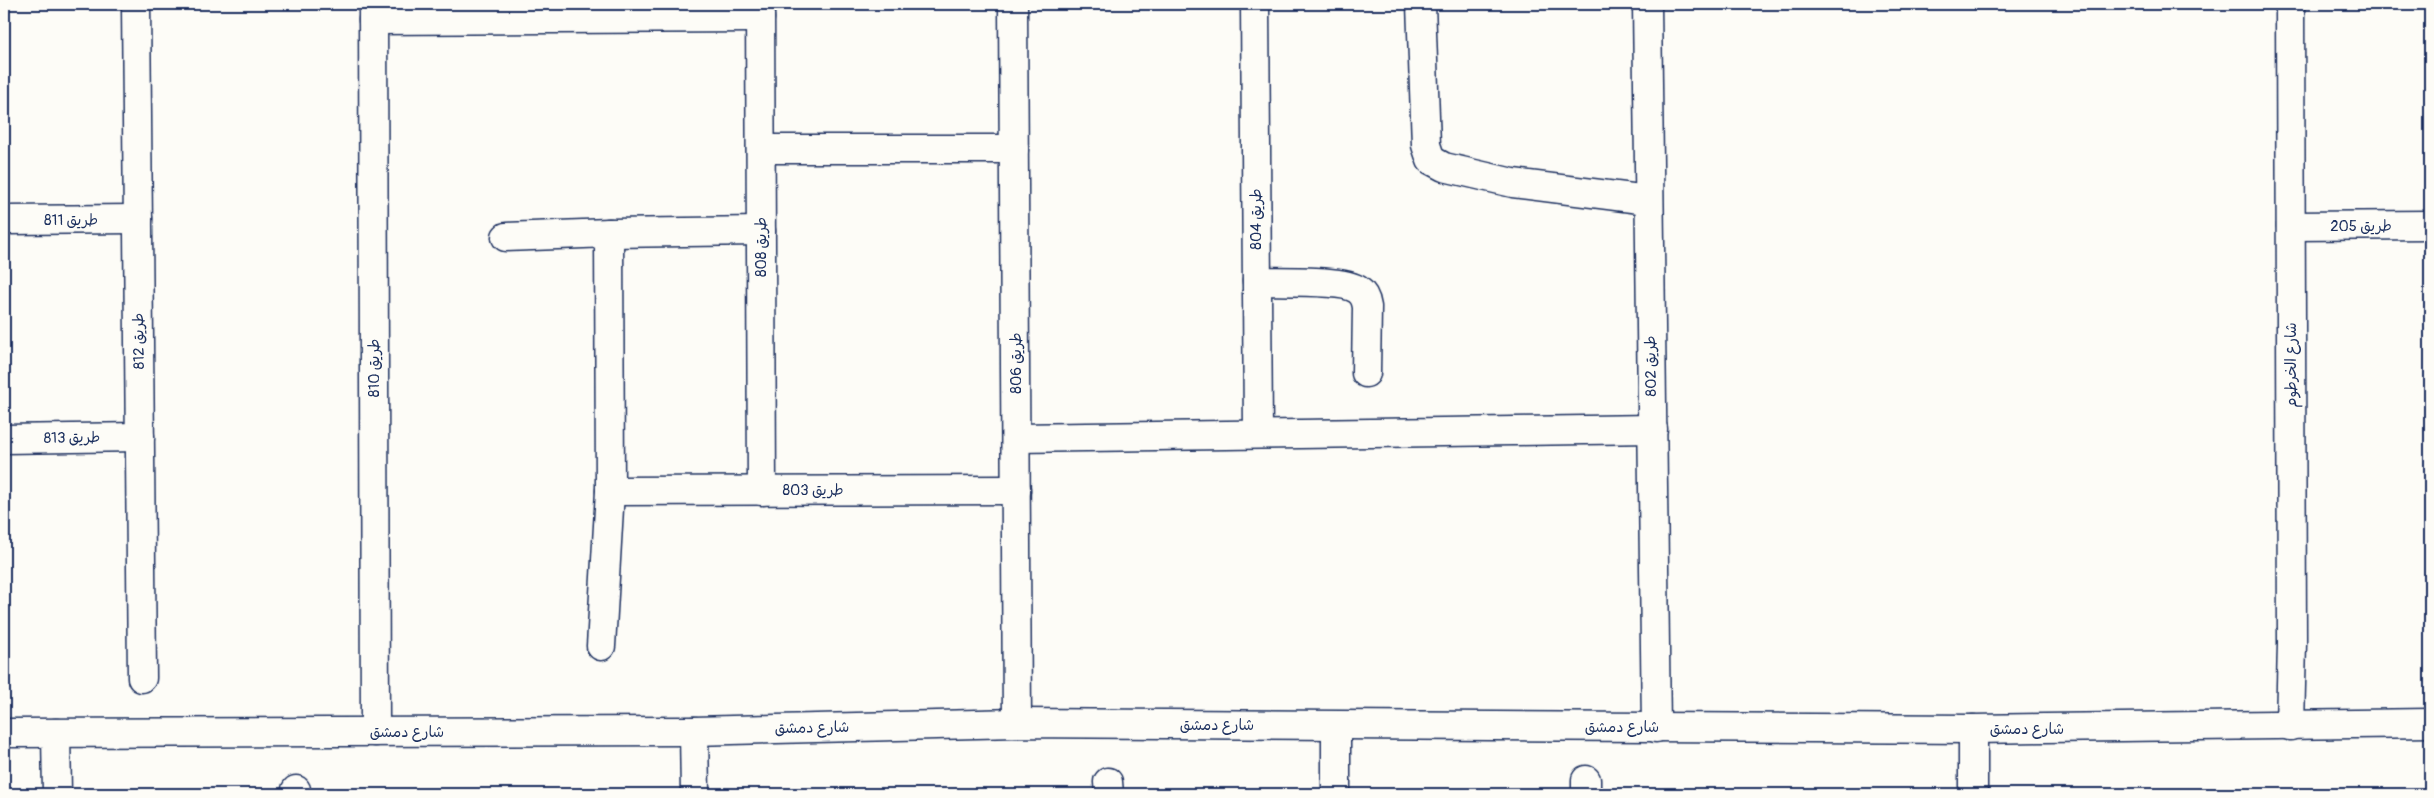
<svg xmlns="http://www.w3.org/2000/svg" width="2434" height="798" viewBox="0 0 2434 798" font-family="Pangolin,'Playpen Sans Arabic',sans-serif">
  <rect width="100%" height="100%" fill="#fdfcf7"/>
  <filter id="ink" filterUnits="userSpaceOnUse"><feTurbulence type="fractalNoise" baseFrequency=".02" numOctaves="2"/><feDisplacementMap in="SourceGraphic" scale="10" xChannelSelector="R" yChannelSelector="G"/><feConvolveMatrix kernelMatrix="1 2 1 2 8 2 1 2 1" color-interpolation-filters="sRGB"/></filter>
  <g filter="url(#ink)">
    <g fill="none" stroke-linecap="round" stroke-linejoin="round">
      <!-- minor casing -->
      <g stroke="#1b2f5e" stroke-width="31">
        <g id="minor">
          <polyline points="136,4 142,678"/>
          <polyline points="373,4 375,732"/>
          <polyline points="760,4 762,491"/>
          <polyline points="1013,4 1017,723"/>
          <polyline points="1255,4 1258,434"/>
          <polyline points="1421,4 1426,145 1431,160 1444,167 1513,183 1648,200"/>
          <polyline points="1647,4 1656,728"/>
          <polyline points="2290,4 2292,643 2290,726"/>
          <polyline points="373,20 760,18"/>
          <polyline points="761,149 1014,149"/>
          <polyline points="4,220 138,219"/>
          <polyline points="2291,226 2430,225"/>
          <polyline points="506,237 609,233 761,231"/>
          <path d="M 1257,281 C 1278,282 1344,279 1358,290 C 1364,294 1366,300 1367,307 L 1366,373"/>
          <polyline points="1017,438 1653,429"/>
          <polyline points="4,439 140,437"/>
          <polyline points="610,491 1016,490"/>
          <polyline points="601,646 610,491 609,233"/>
          <polyline points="1336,726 1336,794"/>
          <polyline points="694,731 695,794"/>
          <polyline points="4,733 694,731 1017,723 1973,729 2430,723"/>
          <polyline points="56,733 57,794"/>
          <polyline points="1108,782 1109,794"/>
          <polyline points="296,790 296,794"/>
          <polyline points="1586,794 1586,780"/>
          <polyline points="1973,794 1973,729"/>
        </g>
      </g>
      <!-- minor -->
      <use href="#minor" stroke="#fdfcf7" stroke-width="28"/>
    </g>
  </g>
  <g text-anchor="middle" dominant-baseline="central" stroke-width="4" stroke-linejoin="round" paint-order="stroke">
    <!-- street labels -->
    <g font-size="15" fill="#1b2f5e" stroke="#fdfcf7">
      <text transform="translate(1256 219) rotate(-90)">طريق 804</text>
      <text x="71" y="220">طريق 811</text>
      <text x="2361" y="226">طريق 205</text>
      <text transform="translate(761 247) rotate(-90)">طريق 808</text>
      <text transform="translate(139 341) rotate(-91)">طريق 812</text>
      <text transform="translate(1016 363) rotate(-90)">طريق 806</text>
      <text transform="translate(2291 365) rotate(-90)">شارع الخرطوم</text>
      <text transform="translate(1651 366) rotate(-91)">طريق 802</text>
      <text transform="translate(374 368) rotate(-90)">طريق 810</text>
      <text transform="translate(72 438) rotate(-1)">طريق 813</text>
      <text x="813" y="490">طريق 803</text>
      <text x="1217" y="725">شارع دمشق</text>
      <text x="1622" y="727">شارع دمشق</text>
      <text transform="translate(812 728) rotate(-1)">شارع دمشق</text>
      <text x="2027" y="729">شارع دمشق</text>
      <text x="407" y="732">شارع دمشق</text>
    </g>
  </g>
  <!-- margin -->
  <rect width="2434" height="798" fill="none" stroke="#fdfcf7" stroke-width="20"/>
  <rect x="10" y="10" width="2414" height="778" fill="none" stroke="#1b2f5e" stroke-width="2" filter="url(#ink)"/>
</svg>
